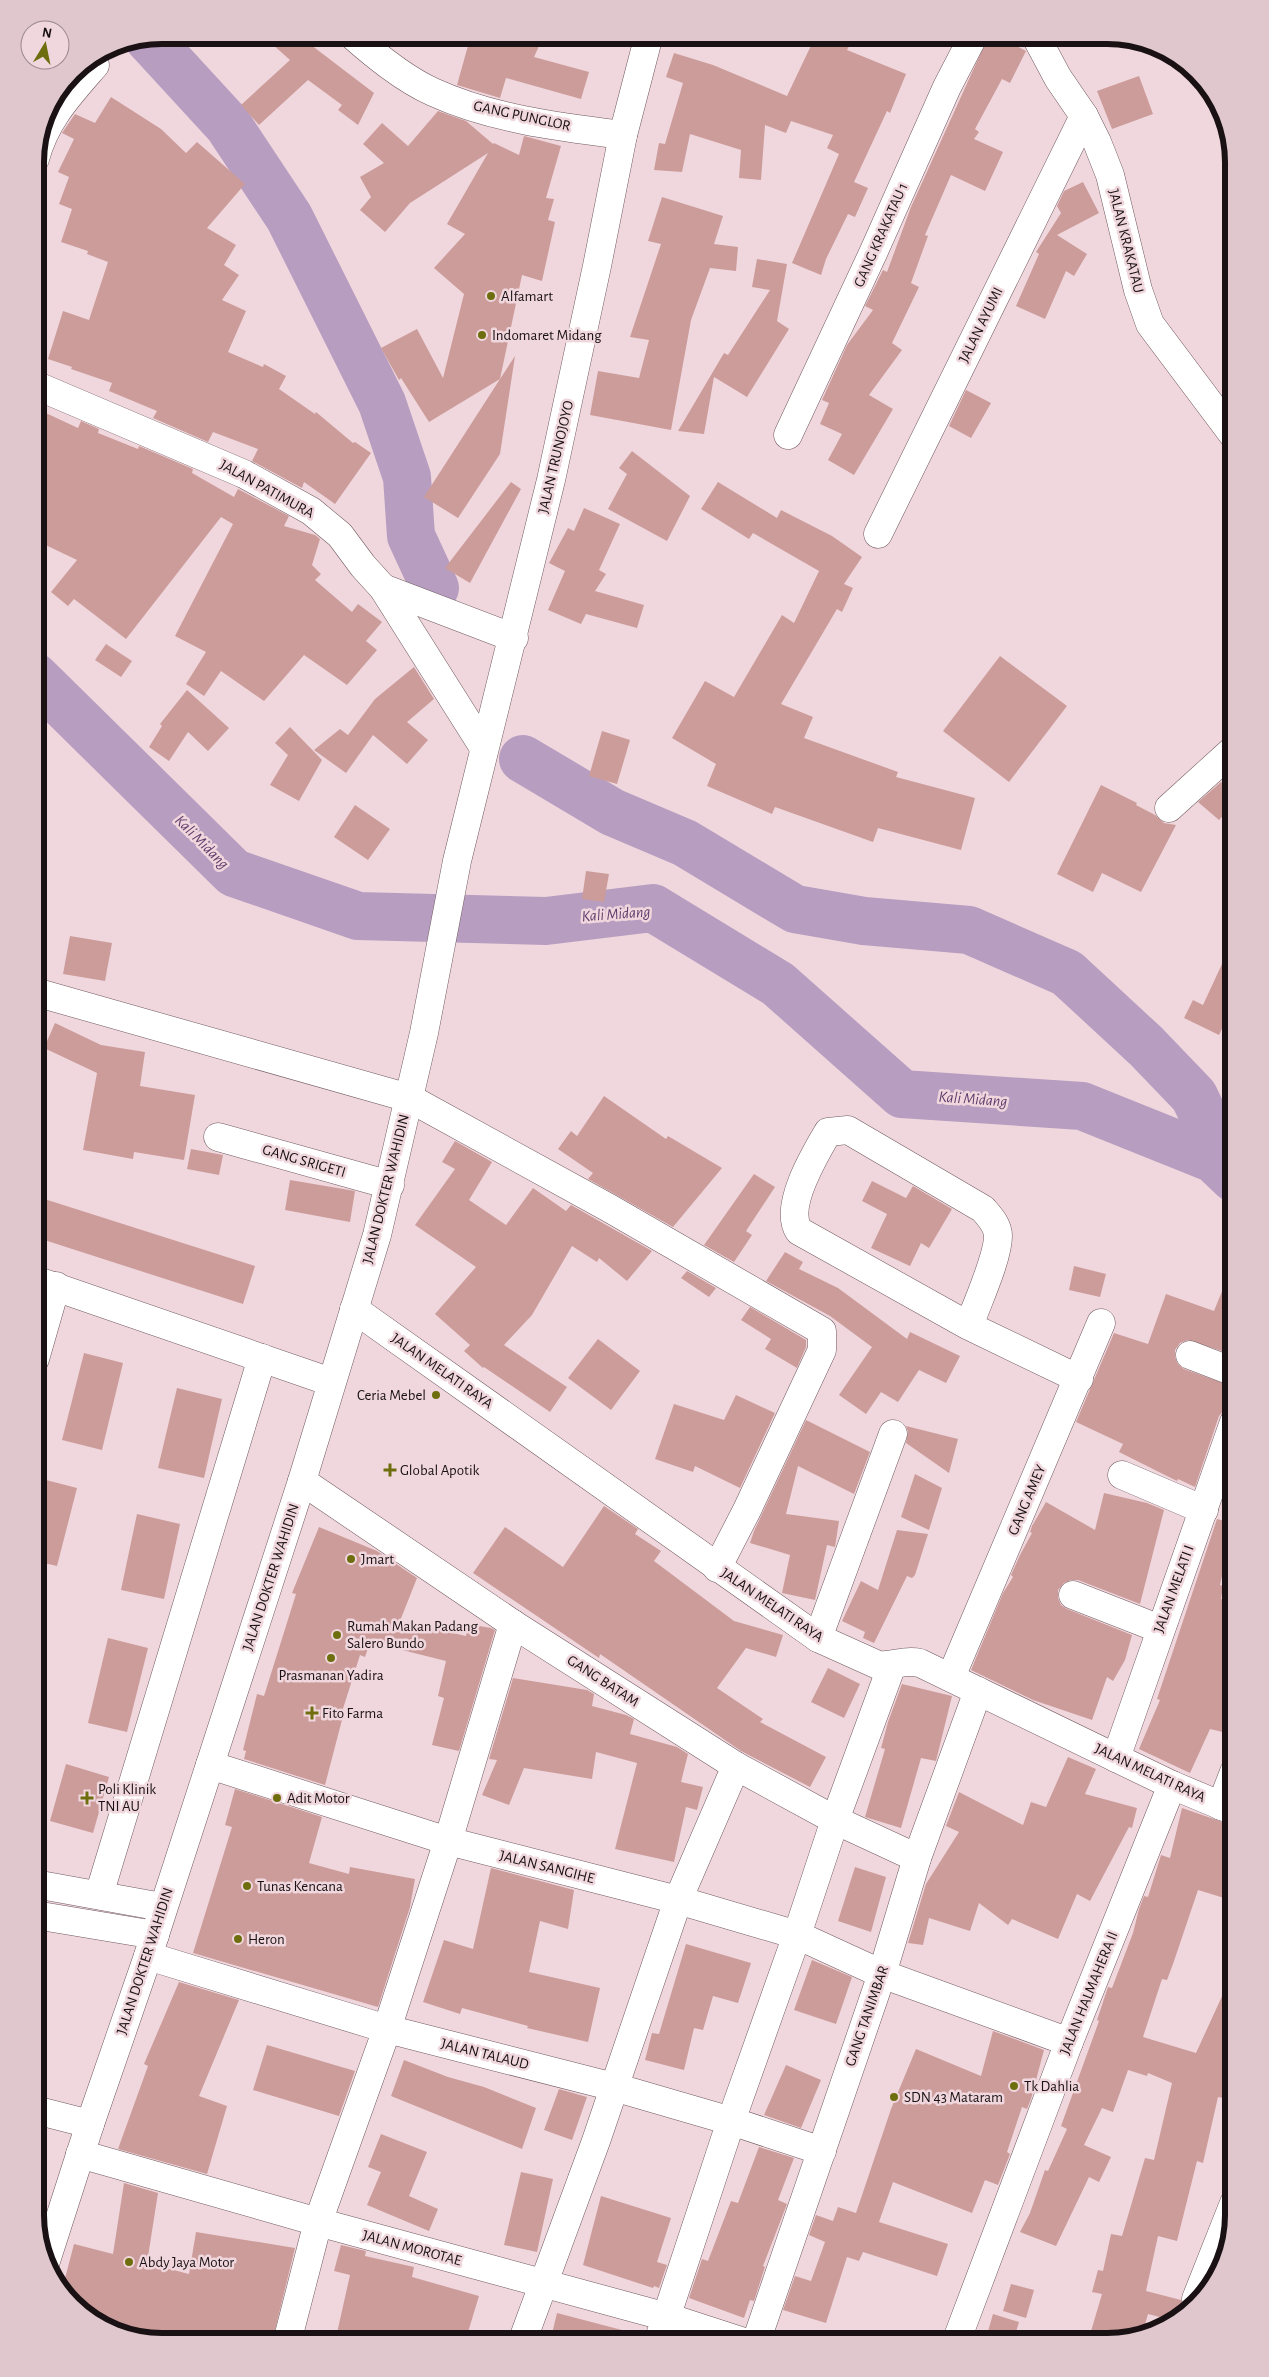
<svg xmlns="http://www.w3.org/2000/svg" width="1269" height="2377" viewBox="0 0 1269 2377" font-family="'Alegreya Sans',sans-serif">
  <rect width="100%" height="100%" fill="#f0d7dd"/>
  <g fill="none" stroke-linecap="round" stroke-linejoin="round">
    <!-- river -->
    <g stroke="#b79dc0" stroke-width="48">
      <polyline points="148,38 228,125 289,217 382,403 407,477 411,536 435,588"/>
      <polyline points="35,677 234,873 358,916 546,921 653,908 778,984 902,1094 1082,1106 1214,1159 1234,1178"/>
      <polyline points="523,759 612,812 685,843 795,909 864,921 969,930 1067,973 1146,1046 1194,1096 1216,1142 1214,1159"/>
    </g>
  </g>
  <!-- building -->
  <g fill="#cc9c9a">
    <polygon points="262,35 298,35 374,93 358,125 338,110 342,105 308,80 259,125 241,105 290,60"/>
    <polygon points="471,35 544,35 534,57 589,72 581,99 506,78 500,98 457,85"/>
    <polygon points="816,35 855,35 847,50 906,74 890,113 887,111 854,182 868,188 855,217 848,214 826,259 821,275 792,263 839,154 827,148 833,135 791,121 786,133 765,125 761,180 739,178 741,150 690,134 682,172 654,170 659,143 665,144 683,83 666,77 674,53 713,65 787,96"/>
    <polygon points="989,35 996,35 1026,51 1010,83 1002,79 975,129 979,132 974,139 1003,152 985,191 951,175 925,235 928,236 911,283 919,287 892,343 902,350 869,395 893,409 854,475 828,460 842,434 820,424 829,403 822,400 847,345 873,310 865,306 883,270 887,272 911,207"/>
    <polygon points="1139,76 1153,114 1112,129 1097,91"/>
    <polygon points="111,97 161,129 186,153 197,142 245,184 207,228 236,245 224,265 239,275 222,300 246,311 228,352 263,367 264,364 286,376 279,389 315,414 316,412 353,443 355,442 371,453 335,504 304,482 302,488 252,461 258,449 213,432 208,442 153,418 157,411 109,391 112,383 71,369 72,367 48,359 63,311 89,320 108,262 87,254 88,251 61,242 72,209 59,204 69,177 58,172 74,139 62,133 75,114 95,123"/>
    <polygon points="438,111 466,121 493,144 494,143 519,155 524,136 561,146 546,198 554,199 548,220 555,222 542,281 522,275 500,379 515,356 500,454 458,518 424,497 500,379 429,422 401,378 399,380 381,348 417,329 443,378 464,294 434,268 465,234 447,224 488,153 410,203 385,232 360,210 371,197 360,177 384,163 363,144 382,123 408,146"/>
    <polygon points="1083,182 1099,213 1057,235 1087,254 1074,276 1066,271 1045,319 1016,306 1039,254 1036,252 1061,213 1057,206 1064,191"/>
    <polygon points="662,197 723,216 714,244 738,247 736,271 710,268 691,320 671,430 590,415 598,371 639,378 649,340 630,337 661,244 648,241"/>
    <polygon points="757,259 787,264 777,321 789,329 747,397 714,377 704,434 678,431 724,353 728,355 770,290 752,287"/>
    <polygon points="966,390 991,403 971,438 949,426"/>
    <polygon points="35,408 78,428 81,421 99,429 98,433 138,449 139,446 193,469 192,473 234,497 238,489 289,516 284,526 315,535 320,539 312,565 321,574 315,580 352,612 358,604 382,622 366,641 377,650 347,685 304,655 264,701 221,671 204,696 186,684 206,652 175,636 233,524 221,517 126,639 74,599 68,606 51,592 77,560 35,540"/>
    <polygon points="632,451 690,496 667,541 608,509 627,474 619,468"/>
    <polygon points="511,482 521,489 470,583 445,568"/>
    <polygon points="718,482 777,518 781,510 832,536 862,557 844,584 853,588 842,612 837,609 781,704 813,717 804,738 898,772 896,777 975,798 961,850 878,828 873,842 775,807 772,814 707,786 716,764 672,738 705,681 734,697 782,615 794,623 819,571 753,533 749,539 701,509"/>
    <polygon points="584,508 620,524 599,570 606,574 595,591 644,605 637,628 586,614 581,624 548,610 565,571 549,563 568,528 574,531"/>
    <polygon points="106,644 132,661 121,677 95,660"/>
    <polygon points="1000,656 1067,706 1009,782 943,731"/>
    <polygon points="414,667 434,699 407,722 428,740 407,764 373,735 346,773 314,750 340,729 348,735 375,699"/>
    <polygon points="187,690 229,728 208,751 188,732 169,761 149,747 162,726 160,724"/>
    <polygon points="290,727 322,760 299,801 270,785 288,755 275,743"/>
    <polygon points="602,731 630,740 617,784 589,776"/>
    <polygon points="1221,782 1234,794 1234,804 1219,820 1198,802"/>
    <polygon points="1101,785 1137,803 1136,805 1155,815 1164,823 1176,825 1141,892 1102,873 1093,892 1057,874"/>
    <polygon points="355,805 390,829 368,860 334,837"/>
    <polygon points="586,871 609,874 604,902 582,899"/>
    <polygon points="70,936 112,943 105,981 63,974"/>
    <polygon points="1234,938 1234,1003 1219,1035 1184,1018 1193,1000 1203,1005"/>
    <polygon points="55,1023 101,1045 145,1052 140,1086 195,1095 184,1160 134,1152 133,1159 83,1150 97,1073 44,1048"/>
    <polygon points="604,1096 666,1139 668,1136 722,1168 673,1227 588,1179 593,1173 558,1149 571,1131 577,1136"/>
    <polygon points="455,1141 492,1162 469,1200 506,1225 533,1188 566,1211 571,1205 652,1251 627,1281 599,1258 597,1262 572,1246 532,1315 504,1345 567,1387 550,1412 484,1367 483,1368 464,1351 470,1345 435,1314 476,1267 415,1225 455,1169 442,1162"/>
    <polygon points="191,1149 223,1155 219,1175 187,1169"/>
    <polygon points="754,1174 775,1187 746,1231 752,1235 734,1262 704,1245"/>
    <polygon points="290,1180 355,1191 350,1222 285,1210"/>
    <polygon points="872,1181 906,1198 913,1186 952,1209 929,1248 921,1243 910,1266 871,1248 887,1214 862,1201"/>
    <polygon points="35,1196 255,1266 243,1304 35,1237"/>
    <polygon points="785,1252 803,1262 799,1269 838,1288 907,1339 910,1332 960,1356 946,1383 919,1370 898,1402 881,1392 866,1414 839,1395 872,1347 830,1316 766,1281"/>
    <polygon points="1233,1264 1234,1355 1188,1340 1180,1343 1175,1350 1175,1357 1178,1364 1184,1369 1234,1387 1234,1407 1224,1410 1219,1416 1195,1487 1178,1479 1177,1481 1119,1452 1123,1444 1076,1422 1114,1333 1148,1344 1166,1294 1214,1311"/>
    <polygon points="1074,1266 1106,1274 1100,1297 1069,1290"/>
    <polygon points="687,1271 716,1288 709,1297 681,1278"/>
    <polygon points="750,1307 806,1340 806,1347 797,1368 765,1349 771,1339 741,1320"/>
    <polygon points="598,1339 640,1371 611,1410 568,1378"/>
    <polygon points="84,1353 123,1363 102,1450 62,1440"/>
    <polygon points="177,1388 222,1399 204,1478 158,1468"/>
    <polygon points="736,1395 775,1413 740,1488 695,1466 693,1472 655,1459 674,1404 724,1420"/>
    <polygon points="806,1420 870,1452 854,1494 798,1466 786,1514 839,1521 835,1547 827,1545 815,1600 782,1593 790,1555 750,1543 754,1531"/>
    <polygon points="906,1426 958,1439 949,1473 906,1443 908,1432"/>
    <polygon points="1234,1469 1234,1505 1223,1500"/>
    <polygon points="915,1474 942,1488 929,1530 901,1517"/>
    <polygon points="46,1480 77,1488 57,1566 35,1561 35,1521"/>
    <polygon points="1104,1493 1147,1503 1164,1510 1140,1604 1078,1580 1071,1580 1064,1583 1058,1590 1058,1598 1061,1605 1067,1609 1132,1635 1125,1660 1113,1681 1107,1677 1092,1720 1033,1700 971,1670 1003,1593 1013,1577 1011,1575 1020,1555 1032,1533 1030,1532 1032,1526 1046,1502 1095,1530"/>
    <polygon points="604,1506 638,1529 635,1534 661,1551 654,1561 734,1621 783,1635 776,1657 746,1648 717,1688 763,1719 760,1722 826,1757 810,1787 741,1751 600,1654 599,1658 473,1573 505,1527 563,1567"/>
    <polygon points="137,1514 180,1524 164,1599 121,1590"/>
    <polygon points="1217,1519 1234,1523 1220,1585 1223,1586 1221,1599 1234,1603 1234,1721 1231,1734 1210,1729 1190,1773 1139,1749 1160,1700 1157,1699"/>
    <polygon points="319,1527 377,1551 417,1578 400,1621 466,1636 468,1624 491,1628 495,1630 459,1751 432,1745 444,1698 438,1696 446,1661 370,1642 365,1657 360,1655 341,1715 343,1716 325,1785 244,1759 246,1751 243,1750 257,1694 264,1696 296,1594 292,1593"/>
    <polygon points="897,1530 928,1534 915,1575 912,1578 907,1576 874,1643 863,1638 865,1632 842,1621 861,1581 878,1590"/>
    <polygon points="108,1638 148,1648 127,1732 88,1723"/>
    <polygon points="828,1668 860,1684 844,1718 811,1702"/>
    <polygon points="513,1678 587,1690 594,1694 592,1706 626,1715 634,1719 630,1734 677,1747 688,1754 681,1782 703,1787 697,1810 686,1807 674,1862 615,1849 637,1763 596,1752 592,1779 524,1768 509,1805 482,1795 497,1760 489,1759"/>
    <polygon points="902,1684 952,1696 936,1761 921,1758 901,1828 865,1817 885,1749 881,1748 888,1722"/>
    <polygon points="1068,1757 1096,1769 1085,1794 1137,1808 1132,1828 1129,1827 1090,1901 1077,1894 1058,1939 1012,1919 1008,1925 979,1903 970,1931 929,1918 923,1945 908,1943 926,1884 959,1832 946,1826 959,1792 1023,1825 1031,1802 1046,1807"/>
    <polygon points="66,1764 109,1777 93,1833 50,1821"/>
    <polygon points="235,1789 322,1817 309,1863 349,1874 350,1867 415,1879 410,1907 378,2007 193,1953 232,1827 225,1825"/>
    <polygon points="1182,1808 1234,1826 1234,1901 1198,1890 1173,1964 1167,1980 1162,1979 1143,2037 1196,2053 1234,1970 1234,2071 1228,2099 1218,2097 1203,2163 1197,2161 1177,2241 1158,2236 1146,2291 1181,2300 1184,2309 1171,2320 1148,2314 1142,2335 1102,2342 1089,2338 1102,2294 1092,2292 1098,2270 1103,2271 1111,2234 1122,2236 1145,2158 1154,2160 1172,2083 1148,2073 1147,2076 1128,2070 1113,2112 1102,2108 1084,2145 1111,2157 1099,2182 1089,2177 1056,2246 1020,2232 1030,2213 1045,2170 1048,2171 1067,2129 1061,2126 1099,2021 1097,2020 1108,1987 1112,1988 1133,1933 1139,1909 1144,1896 1148,1897 1161,1855 1170,1858"/>
    <polygon points="855,1867 886,1877 871,1932 838,1921"/>
    <polygon points="491,1868 574,1890 568,1929 540,1921 529,1972 600,1988 588,2042 527,2028 528,2026 462,2008 460,2014 423,2002 444,1940 473,1949"/>
    <polygon points="686,1944 751,1963 738,2003 713,1996 703,2030 694,2028 684,2070 645,2060 652,2033 659,2034"/>
    <polygon points="812,1960 852,1977 836,2024 794,2010"/>
    <polygon points="179,1982 239,2000 199,2096 227,2106 207,2174 118,2149 148,2066 144,2064"/>
    <polygon points="993,2031 1044,2050 1031,2099 1027,2109 1022,2107 1007,2152 1010,2154 998,2185 985,2180 972,2213 893,2182 879,2222 948,2244 937,2276 863,2252 859,2261 847,2257 826,2323 783,2310 795,2276 811,2281 825,2242 809,2235 816,2215 833,2221 838,2207 856,2213 891,2109 916,2049 981,2076"/>
    <polygon points="267,2045 355,2071 339,2116 253,2090"/>
    <polygon points="404,2060 448,2077 484,2087 536,2108 522,2149 391,2096"/>
    <polygon points="786,2065 821,2080 801,2128 764,2115"/>
    <polygon points="559,2089 587,2097 572,2140 544,2130"/>
    <polygon points="381,2134 427,2152 409,2196 438,2209 429,2231 367,2205 381,2172 368,2167"/>
    <polygon points="759,2147 794,2158 778,2200 787,2204 763,2266 765,2267 754,2301 750,2300 744,2318 689,2298 702,2259 708,2261 731,2201 738,2203"/>
    <polygon points="521,2172 553,2179 537,2252 504,2245"/>
    <polygon points="124,2183 158,2193 147,2263 189,2274 196,2232 295,2248 272,2342 188,2342 156,2335 154,2342 91,2320 63,2286 74,2244 113,2254"/>
    <polygon points="601,2196 671,2218 657,2262 667,2265 659,2288 654,2286 653,2288 583,2265"/>
    <polygon points="341,2245 366,2251 365,2256 414,2267 412,2277 479,2296 465,2342 335,2342 350,2275 334,2271"/>
    <polygon points="1011,2284 1034,2290 1026,2318 1003,2311"/>
    <polygon points="557,2313 641,2335 640,2342 550,2342"/>
    <polygon points="993,2314 1019,2322 1013,2342 985,2342"/>
  </g>
  <g fill="none" stroke-linecap="round" stroke-linejoin="round">
    <!-- street casing -->
    <g stroke="#705a60" stroke-width="29">
      <g id="street">
        <path d="M 352,35 C 376,56 404,79 433,92 C 492,119 559,127 623,135"/>
        <path d="M 35,159 C 45,120 69,95 95,65"/>
        <polyline points="788,435 874,251 947,87 974,35"/>
        <polyline points="878,534 1084,116"/>
        <polyline points="1169,808 1234,749"/>
        <polyline points="35,992 409,1098 609,1208 822,1331 822,1350 747,1510 717,1568"/>
        <polyline points="218,1137 390,1185"/>
        <polyline points="35,1280 331,1382"/>
        <path d="M 354,1309 L 818,1638 L 878,1665 C 894,1667 903,1659 920,1663 L 1172,1785 L 1234,1811"/>
        <path d="M 969,1326 C 977,1303 998,1258 998,1236 C 998,1225 989,1216 983,1209 L 848,1130 L 828,1132 C 815,1154 783,1207 799,1231 L 969,1326 L 1079,1379"/>
        <polyline points="1190,1355 1234,1372"/>
        <polyline points="35,1359 56,1286"/>
        <polyline points="1122,1475 1204,1510"/>
        <polyline points="302,1481 513,1624 736,1766 835,1820 917,1858"/>
        <polyline points="1073,1595 1160,1629"/>
        <polyline points="818,1638 893,1434"/>
        <polyline points="951,1677 1101,1323"/>
        <polyline points="1116,1758 1234,1422"/>
        <polyline points="210,1765 448,1841 678,1900 797,1935 882,1974 1069,2042"/>
        <polyline points="1221,1806 1234,1772"/>
        <polyline points="35,1884 162,1907"/>
        <polyline points="99,1895 262,1358"/>
        <polyline points="35,1915 155,1935"/>
        <polyline points="148,1956 387,2029 614,2087 731,2121 822,2151"/>
        <polyline points="35,2110 90,2124"/>
        <polyline points="80,2154 318,2222 667,2317 744,2342"/>
        <polyline points="1196,2299 1234,2203"/>
        <polyline points="287,2342 318,2222 387,2029 448,1841 513,1624"/>
        <polyline points="522,2342 596,2141 678,1900 736,1766"/>
        <polyline points="658,2342 731,2121 797,1935 835,1820 892,1665"/>
        <polyline points="756,2342 882,1974 917,1858 978,1691"/>
        <polyline points="956,2342 1069,2042 1172,1785"/>
      </g>
    </g>
    <!-- secondary casing -->
    <g stroke="#705a60" stroke-width="29">
      <g id="secondary">
        <polyline points="1035,35 1058,78 1084,116 1097,142 1110,175 1138,290 1150,324 1234,436"/>
        <polyline points="35,385 244,474 311,511 340,535 363,566 383,588 484,748"/>
        <polyline points="383,588 514,638"/>
      </g>
    </g>
    <!-- primary casing -->
    <g stroke="#705a60" stroke-width="29">
      <polyline id="primary" points="45,2264 90,2124 148,1956 302,1481 377,1235 424,1033 457,861 551,480 597,266 623,135 649,35"/>
    </g>
    <!-- street -->
    <use href="#street" stroke="#fff" stroke-width="28"/>
    <!-- secondary -->
    <use href="#secondary" stroke="#fff" stroke-width="28"/>
    <!-- primary -->
    <use href="#primary" stroke="#fff" stroke-width="28"/>
  </g>
  <!-- markers -->
  <g fill="#6e6e0f" stroke="#f0d7dd" stroke-width="2">
    <circle cx="491" cy="296" r="5"/>
    <circle cx="482" cy="335" r="5"/>
    <circle cx="436" cy="1395" r="5"/>
    <path d="M387.5 1462.5h5v5h5v5h-5v5h-5v-5h-5v-5h5z"/>
    <circle cx="351" cy="1559" r="5"/>
    <circle cx="337" cy="1635" r="5"/>
    <circle cx="331" cy="1658" r="5"/>
    <path d="M309.5 1705.5h5v5h5v5h-5v5h-5v-5h-5v-5h5z"/>
    <path d="M84.5 1790.5h5v5h5v5h-5v5h-5v-5h-5v-5h5z"/>
    <circle cx="277" cy="1798" r="5"/>
    <circle cx="247" cy="1886" r="5"/>
    <circle cx="238" cy="1939" r="5"/>
    <circle cx="1014" cy="2086" r="5"/>
    <circle cx="894" cy="2097" r="5"/>
    <circle cx="129" cy="2262" r="5"/>
  </g>
  <g text-anchor="middle" dominant-baseline="central" stroke-width="5" stroke-linejoin="round" paint-order="stroke">
    <!-- street labels -->
    <g font-size="15" fill="#191113" stroke="#f0d7dd">
      <text transform="translate(522 116) rotate(12)">GANG PUNGLOR</text>
      <text transform="translate(881 235) rotate(-66)">GANG KRAKATAU 1</text>
      <text transform="translate(1126 241) rotate(76)">JALAN KRAKATAU</text>
      <text transform="translate(981 325) rotate(-64)">JALAN AYUMI</text>
      <text transform="translate(556 457) rotate(-77)">JALAN TRUNOJOYO</text>
      <text transform="translate(267 489) rotate(29)">JALAN PATIMURA</text>
      <text transform="translate(304 1161) rotate(16)">GANG SRIGETI</text>
      <text transform="translate(386 1189) rotate(-76)">JALAN DOKTER WAHIDIN</text>
      <text transform="translate(442 1371) rotate(35)">JALAN MELATI RAYA</text>
      <text transform="translate(1027 1500) rotate(-67)">GANG AMEY</text>
      <text transform="translate(271 1577) rotate(-72)">JALAN DOKTER WAHIDIN</text>
      <text transform="translate(1174 1589) rotate(-70)">JALAN MELATI I</text>
      <text transform="translate(772 1605) rotate(34)">JALAN MELATI RAYA</text>
      <text transform="translate(603 1681) rotate(33)">GANG BATAM</text>
      <text transform="translate(1150 1773) rotate(25)">JALAN MELATI RAYA</text>
      <text transform="translate(547 1867) rotate(14)">JALAN SANGIHE</text>
      <text transform="translate(145 1961) rotate(-72)">JALAN DOKTER WAHIDIN</text>
      <text transform="translate(1089 1993) rotate(-68)">JALAN HALMAHERA II</text>
      <text transform="translate(867 2016) rotate(-71)">GANG TANIMBAR</text>
      <text transform="translate(485 2054) rotate(14)">JALAN TALAUD</text>
      <text transform="translate(412 2248) rotate(15)">JALAN MOROTAE</text>
    </g>
    <!-- poi labels -->
    <g font-size="15" fill="#191113" stroke="#f0d7dd" text-anchor="start">
      <text x="501" y="296">Alfamart</text>
      <text x="492" y="335">Indomaret Midang</text>
      <text x="426" y="1395" text-anchor="end">Ceria Mebel</text>
      <text x="400" y="1470">Global Apotik</text>
      <text x="361" y="1559">Jmart</text>
      <text x="347" y="1626">Rumah Makan Padang<tspan x="347" dy="17">Salero Bundo</tspan></text>
      <text x="331" y="1675" text-anchor="middle">Prasmanan Yadira</text>
      <text x="322" y="1713">Fito Farma</text>
      <text x="98" y="1789">Poli Klinik<tspan x="98" dy="17">TNI AU</tspan></text>
      <text x="287" y="1798">Adit Motor</text>
      <text x="257" y="1886">Tunas Kencana</text>
      <text x="248" y="1939">Heron</text>
      <text x="1024" y="2086">Tk Dahlia</text>
      <text x="904" y="2097">SDN 43 Mataram</text>
      <text x="139" y="2262">Abdy Jaya Motor</text>
    </g>
    <!-- water labels -->
    <g font-size="16" font-style="italic" fill="#5f3c6b" stroke="#f0d7dd">
      <text transform="translate(202 842) rotate(45)">Kali Midang</text>
      <text transform="translate(616 914) rotate(-4)">Kali Midang</text>
      <text transform="translate(973 1099) rotate(4)">Kali Midang</text>
    </g>
  </g>
  <!-- crop -->
  <path d="M0 0H1269V2377H0ZM162 44H1107A118 118 0 0 1 1225 162V2215A118 118 0 0 1 1107 2333H162A118 118 0 0 1 44 2215V162A118 118 0 0 1 162 44Z" fill="#dfc7cd" fill-rule="evenodd"/>
  <path fill="none" stroke="#191113" stroke-width="6" d="M162 44H1107A118 118 0 0 1 1225 162V2215A118 118 0 0 1 1107 2333H162A118 118 0 0 1 44 2215V162A118 118 0 0 1 162 44Z"/>
  <!-- north arrow -->
  <g transform="translate(45 45) rotate(10)"><circle r="24" fill="#f0d7dd" stroke="#9a888c"/>
  <path d="M0-4L9 19L0 12L-9 19Z" fill="#6e6e0f"/>
  <text y="-8" font-size="14" font-weight="bold" text-anchor="middle" fill="#191113">N</text>
  </g>
</svg>
